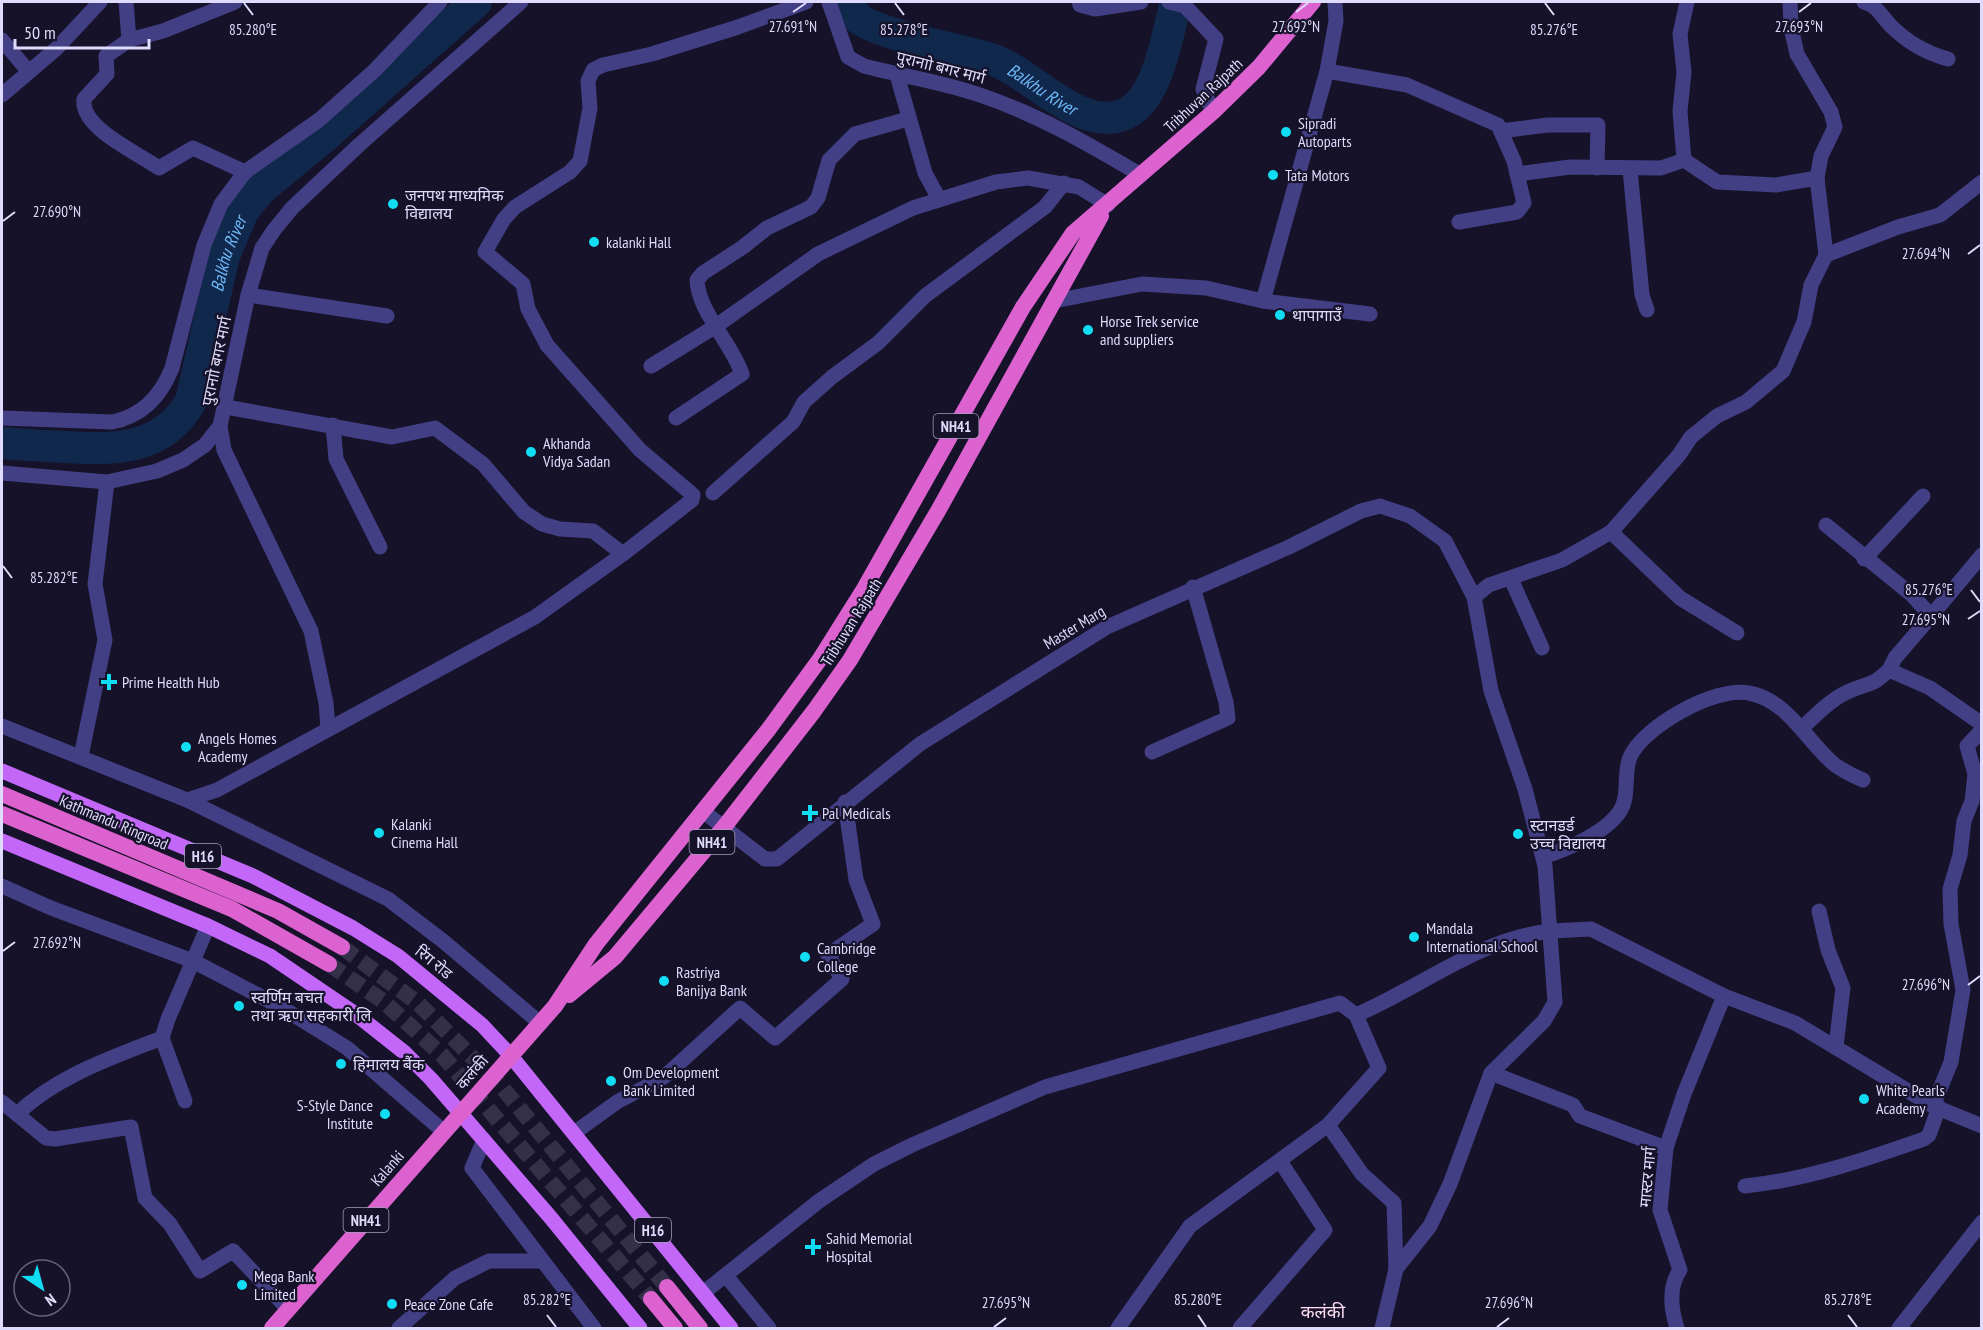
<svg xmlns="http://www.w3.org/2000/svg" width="1983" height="1330" viewBox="0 0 1983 1330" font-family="'PT Sans Narrow','Noto Sans Devanagari',sans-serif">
  <rect width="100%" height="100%" fill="#161229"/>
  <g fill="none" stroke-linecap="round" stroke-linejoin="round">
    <!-- river -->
    <g stroke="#11284d" stroke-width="32">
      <path id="s1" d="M 849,2 C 850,7 853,14 857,17 C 874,34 963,50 991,59 C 1031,72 1081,134 1125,114 C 1159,99 1167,34 1176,2"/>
      <path id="s2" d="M 2,443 C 23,445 44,446 66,447 C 116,450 163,450 191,401 L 224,256 L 243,211 L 260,190 L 324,137 L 476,2"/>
    </g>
    <!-- trunk-tunnel -->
    <g stroke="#343049" stroke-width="16" stroke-dasharray="16 8" stroke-linecap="butt">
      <polyline points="342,947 418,1003 501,1086 667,1287"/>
      <polyline points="329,964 383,1001 442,1055 651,1299"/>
    </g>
    <!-- minor -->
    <g stroke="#423f85" stroke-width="15">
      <path d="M 829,2 L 848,57 L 864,66 C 902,76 943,82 980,95 C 1037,114 1090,145 1141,175"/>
      <polyline points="1079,2 1080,5 1095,9 1141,2"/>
      <polyline points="1169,2 1185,6 1216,39 1203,89 1213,112"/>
      <path d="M 1864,2 C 1878,6 1881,16 1891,26 C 1907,42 1926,53 1948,59"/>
      <polyline points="2,40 29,72"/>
      <polyline points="129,40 163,31 235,2"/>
      <polyline points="1327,71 1407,85 1498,125 1514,161 1524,203 1517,212 1459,222"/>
      <polyline points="897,75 925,173 939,199"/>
      <polyline points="2,95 57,48 100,2"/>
      <polyline points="1501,131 1548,125 1598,125 1597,168"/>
      <polyline points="1684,160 1680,111 1684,72 1680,34 1687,2"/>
      <polyline points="1630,170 1642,295 1647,310"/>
      <polyline points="245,172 319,120 375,70 440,2"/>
      <polyline points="1517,174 1570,167 1661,168 1684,160 1717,182 1776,185 1817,178 1821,156 1835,127 1831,112 1797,54 1791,27 1790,2"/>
      <polyline points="1817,178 1826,255"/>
      <polyline points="248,295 387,316"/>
      <polyline points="1054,301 1142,284 1206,288 1263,301 1327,71 1336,21 1335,2"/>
      <polyline points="1263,301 1370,314"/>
      <polyline points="651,366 716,326 818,254 913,208 996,182 1028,178 1079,187 1108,205"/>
      <polyline points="226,407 392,437 435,428 483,464 524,512 542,524 560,529 593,531 623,554"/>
      <path d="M 2,418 L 112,422 C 143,416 161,396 172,368 L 204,245 L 221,204 L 245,172 L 193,148 L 159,168 C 138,153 80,128 84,99 L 107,74 L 106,56 L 129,40 L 126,2"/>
      <path d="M 676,418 L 742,374 C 732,343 698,312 697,280 L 703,273 L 743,247 L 767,228 L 811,207 L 818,198 L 829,160 L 855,134 L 908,119"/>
      <polyline points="333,425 336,459 380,547"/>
      <polyline points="220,426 224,450 311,631 326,703 328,728"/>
      <polyline points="2,473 107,482 157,471 183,460 205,445 220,426 248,295 262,248 274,230 292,208 359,145 521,2"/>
      <polyline points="713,493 793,422 804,402 832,377 878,343 925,296 1045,207 1064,183"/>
      <polyline points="1826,525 1912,595 1931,616 1895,658 1889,670"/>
      <polyline points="1611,532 1680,598 1737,633"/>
      <polyline points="1864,559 1923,496"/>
      <polyline points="1511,579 1542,648"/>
      <polyline points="1931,616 1982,555"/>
      <polyline points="2,726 187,800 388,899 443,941 540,1023"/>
      <path d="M 1802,728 C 1817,714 1833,697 1852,690 C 1872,682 1872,686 1889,670 L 1930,688 L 1982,724"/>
      <polyline points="1152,752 1228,718 1226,702 1193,587"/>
      <polyline points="81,756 105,640 95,584 107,482"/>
      <polyline points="187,800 217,790 535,617 623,554 692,500 693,495 640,450 547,345 528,309 523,284 485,252 504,219 515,207 570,172 580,161 590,108 588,81 593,70 603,65 652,54 738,27 806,2"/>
      <polyline points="704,812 765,859 777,859 920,744 1107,627 1289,547 1361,511 1380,506 1410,516 1445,541 1474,597"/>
      <path d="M 1543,857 C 1566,850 1607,832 1620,811 C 1630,796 1623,774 1630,757 C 1643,727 1715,686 1749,693 C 1788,700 1808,743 1835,765 C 1844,771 1853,776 1863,780"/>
      <polyline points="2,886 51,908 193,961 281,1007 347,1048 443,1131"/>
      <polyline points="1819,911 1828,950 1843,988 1836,1046"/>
      <polyline points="162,1038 185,1101"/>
      <polyline points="1491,1073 1573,1105 1580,1116 1666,1148"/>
      <polyline points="2,1102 46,1138 55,1139 131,1127 145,1198 170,1224 200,1271 233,1251 288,1309"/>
      <polyline points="1933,1106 1951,1062 1963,990 1951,924 1950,889 1960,855 1964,821 1972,801 1975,774 1967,746 1982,730"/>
      <path d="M 17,1114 C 57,1076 111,1058 162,1038 L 168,1019 L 208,926"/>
      <polyline points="1328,1125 1362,1174 1394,1203 1396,1269"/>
      <polyline points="574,1133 617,1102 664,1077 740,1008 775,1038 842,979 828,955 873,924 856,880 845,802"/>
      <polyline points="484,1140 472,1168 594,1328"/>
      <path d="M 1745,1186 C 1806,1180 1867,1159 1924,1139 L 1929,1135 L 1939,1107"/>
      <polyline points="727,1277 769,1328"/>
      <path d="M 703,1293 L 819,1201 L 874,1164 L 912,1145 L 1045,1087 L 1340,1003 L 1356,1015 C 1420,988 1480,938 1551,931"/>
      <polyline points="399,1328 455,1278 489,1261 543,1261"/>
      <polyline points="1118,1328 1190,1226 1328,1125 1379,1068 1356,1015"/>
      <polyline points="1240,1328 1325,1230 1280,1161"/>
      <path d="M 1677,1328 C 1671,1309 1668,1287 1680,1270 L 1660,1210 L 1666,1148 L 1684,1094 L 1724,996"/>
      <polyline points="1899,1328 1982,1222"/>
    </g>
    <!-- tertiary -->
    <g stroke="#423f85" stroke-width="15">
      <polyline points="1551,931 1591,929 1724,996 1795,1023 1933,1106 1982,1126"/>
      <polyline points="1382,1328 1396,1269 1430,1226 1450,1184 1491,1073 1544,1021 1555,1002 1545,866 1525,789 1491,691 1474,597 1489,585 1562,560 1611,532 1679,455 1691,437 1717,416 1746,402 1783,371 1804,322 1811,285 1826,255 1898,227 1940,215 1982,182"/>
    </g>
    <!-- primary -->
    <g stroke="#c267f8" stroke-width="15">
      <polyline points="2,771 253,876 353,928 398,956 482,1025 511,1056 731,1328"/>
      <polyline points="2,841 208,926 270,956 357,1015 405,1053 431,1079 551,1218 640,1328"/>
    </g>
    <!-- trunk -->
    <g stroke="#dc62cf" stroke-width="16">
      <polyline points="2,794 278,911 342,947"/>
      <polyline points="2,814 232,909 329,964"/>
      <polyline points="569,995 615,957 724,827 814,711 850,660 938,511 1101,216"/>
      <polyline points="667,1287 700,1328"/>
      <polyline points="651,1299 675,1328"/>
      <polyline points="272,1328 555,1006 596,944 768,730 820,659 864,589 1023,307 1073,233 1213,112 1259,67 1313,2"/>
    </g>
  </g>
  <!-- ticks -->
  <path fill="none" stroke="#dfdbfd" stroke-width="2" d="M 244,3 L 253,15M 895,3 L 904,15M 1545,3 L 1554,15M 793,12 L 806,3M 1296,12 L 1308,3M 1799,12 L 1811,3M 3,221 L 15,212M 1968,254 L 1980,245M 3,566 L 12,578M 1971,590 L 1980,602M 1968,619 L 1980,611M 3,951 L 15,942M 1968,985 L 1980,976M 547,1315 L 556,1327M 1198,1315 L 1206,1327M 1848,1315 L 1857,1327M 994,1327 L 1006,1318M 1497,1327 L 1509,1318"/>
  <!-- markers -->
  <g fill="#10dcf4" stroke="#161229" stroke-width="2">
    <circle cx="1286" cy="132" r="6"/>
    <circle cx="1273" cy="175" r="6"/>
    <circle cx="393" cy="204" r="6"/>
    <circle cx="594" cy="242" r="6"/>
    <circle cx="1280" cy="315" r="6"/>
    <circle cx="1088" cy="330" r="6"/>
    <circle cx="531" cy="452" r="6"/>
    <path d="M106 673h6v6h6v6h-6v6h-6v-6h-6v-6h6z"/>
    <circle cx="186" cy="747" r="6"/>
    <path d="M807 804h6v6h6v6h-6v6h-6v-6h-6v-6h6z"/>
    <circle cx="379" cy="833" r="6"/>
    <circle cx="1518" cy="834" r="6"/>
    <circle cx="1414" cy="937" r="6"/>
    <circle cx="805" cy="957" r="6"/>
    <circle cx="664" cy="981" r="6"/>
    <circle cx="239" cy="1006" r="6"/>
    <circle cx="341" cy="1064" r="6"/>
    <circle cx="611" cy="1081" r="6"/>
    <circle cx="1864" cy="1099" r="6"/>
    <circle cx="385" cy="1114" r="6"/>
    <path d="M810 1238h6v6h6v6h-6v6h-6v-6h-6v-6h6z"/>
    <circle cx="242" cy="1285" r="6"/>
    <circle cx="392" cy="1304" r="6"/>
  </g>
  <g text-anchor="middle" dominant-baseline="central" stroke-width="4.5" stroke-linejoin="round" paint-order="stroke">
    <!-- shield labels -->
    <g fill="#161229" stroke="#a39fbd" stroke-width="1.5">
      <rect x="933.5" y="414" width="45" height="24" rx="4.5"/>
      <rect x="689.5" y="830" width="45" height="24" rx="4.5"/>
      <rect x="185" y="844" width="36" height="24" rx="4.5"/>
      <rect x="343.5" y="1208" width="45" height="24" rx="4.5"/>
      <rect x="635" y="1218" width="36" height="24" rx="4.5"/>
    </g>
    <g font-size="15" font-weight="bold" fill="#dfdbfd">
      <text x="956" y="426">NH41</text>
      <text x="712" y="842">NH41</text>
      <text x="203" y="856">H16</text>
      <text x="366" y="1220">NH41</text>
      <text x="653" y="1230">H16</text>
    </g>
    <!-- street labels -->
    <g font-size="16" fill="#dfdbfd" stroke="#161229">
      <text transform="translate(941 67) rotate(14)">पुरानाो बगर मार्ग</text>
      <text transform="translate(1203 95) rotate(-43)">Tribhuvan Rajpath</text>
      <text transform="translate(216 361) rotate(-78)">पुरानाो बगर मार्ग</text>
      <text transform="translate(851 622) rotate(-58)">Tribhuvan Rajpath</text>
      <text transform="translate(1074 627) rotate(-31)">Master Marg</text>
      <text transform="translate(114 822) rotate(23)">Kathmandu Ringroad</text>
      <text transform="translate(434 962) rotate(39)">रिंग रोड</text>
      <text transform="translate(472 1072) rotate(-49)">कलंकी</text>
      <text transform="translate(387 1168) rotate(-49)">Kalanki</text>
      <text transform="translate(1647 1177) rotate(-85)">मास्टर मार्ग</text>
    </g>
    <!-- poi labels -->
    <g font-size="16" fill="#dfdbfd" stroke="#161229" text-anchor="start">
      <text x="1298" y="123">Sipradi<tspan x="1298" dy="18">Autoparts</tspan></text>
      <text x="1285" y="175">Tata Motors</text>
      <text x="405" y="195">जनपथ माध्यमिक<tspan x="405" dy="18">विद्यालय</tspan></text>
      <text x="606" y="242">kalanki Hall</text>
      <text x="1292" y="315">थापागाउँ</text>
      <text x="1100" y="321">Horse Trek service<tspan x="1100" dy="18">and suppliers</tspan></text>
      <text x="543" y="443">Akhanda<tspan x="543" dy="18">Vidya Sadan</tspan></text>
      <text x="122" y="682">Prime Health Hub</text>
      <text x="198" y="738">Angels Homes<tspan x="198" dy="18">Academy</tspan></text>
      <text x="822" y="813">Pal Medicals</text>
      <text x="391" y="824">Kalanki<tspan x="391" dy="18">Cinema Hall</tspan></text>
      <text x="1530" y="825">स्टानडर्ड<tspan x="1530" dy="18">उच्च विद्यालय</tspan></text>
      <text x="1426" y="928">Mandala<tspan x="1426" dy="18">International School</tspan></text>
      <text x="817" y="948">Cambridge<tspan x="817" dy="18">College</tspan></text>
      <text x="676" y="972">Rastriya<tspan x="676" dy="18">Banijya Bank</tspan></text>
      <text x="251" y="997">स्वर्णिम बचत<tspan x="251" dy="18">तथा ऋण सहकारी लि</tspan></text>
      <text x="353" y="1064">हिमालय बैंक</text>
      <text x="623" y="1072">Om Development<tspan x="623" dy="18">Bank Limited</tspan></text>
      <text x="1876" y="1090">White Pearls<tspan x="1876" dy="18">Academy</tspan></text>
      <text x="373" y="1105" text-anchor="end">S-Style Dance<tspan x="373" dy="18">Institute</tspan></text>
      <text x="826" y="1238">Sahid Memorial<tspan x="826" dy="18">Hospital</tspan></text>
      <text x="254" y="1276">Mega Bank<tspan x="254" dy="18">Limited</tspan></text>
      <text x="404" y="1304">Peace Zone Cafe</text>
    </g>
    <!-- water labels -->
    <g font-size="18" font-style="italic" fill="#6eb8f8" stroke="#161229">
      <text stroke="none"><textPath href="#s1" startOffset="218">Balkhu River</textPath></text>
      <text stroke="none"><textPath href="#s2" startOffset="358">Balkhu River</textPath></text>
    </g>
    <!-- neighbourhood labels -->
    <g font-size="18" fill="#fdddf1" stroke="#161229">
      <text x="1323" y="1311">कलंकी</text>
    </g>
  </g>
  <g font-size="15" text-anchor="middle" fill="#dfdbfd" stroke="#161229" stroke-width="4.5" stroke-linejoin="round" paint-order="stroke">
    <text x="793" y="32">27.691°N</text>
    <text x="1296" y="32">27.692°N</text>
    <text x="1799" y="32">27.693°N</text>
    <text x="253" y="35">85.280°E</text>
    <text x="904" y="35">85.278°E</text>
    <text x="1554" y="35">85.276°E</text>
    <text x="57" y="217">27.690°N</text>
    <text x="1926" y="259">27.694°N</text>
    <text x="54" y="583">85.282°E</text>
    <text x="1929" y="595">85.276°E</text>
    <text x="1926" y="625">27.695°N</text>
    <text x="57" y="948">27.692°N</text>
    <text x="1926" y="990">27.696°N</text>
    <text x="547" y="1305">85.282°E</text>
    <text x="1198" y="1305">85.280°E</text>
    <text x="1848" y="1305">85.278°E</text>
    <text x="1006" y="1308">27.695°N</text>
    <text x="1509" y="1308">27.696°N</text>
  </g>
  <!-- border -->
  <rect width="1983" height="1330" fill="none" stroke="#dfdbfd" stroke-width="6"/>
  <!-- north arrow -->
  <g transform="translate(42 1288) rotate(144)"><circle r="28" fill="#161229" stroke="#66627e" stroke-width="1.5"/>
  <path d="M0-4.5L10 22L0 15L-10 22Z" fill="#10dcf4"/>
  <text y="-9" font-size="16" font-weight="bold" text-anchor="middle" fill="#dfdbfd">N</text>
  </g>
  <!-- scale -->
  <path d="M15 39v9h134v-9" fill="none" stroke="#dfdbfd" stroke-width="3"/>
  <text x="24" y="39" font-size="18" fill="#dfdbfd" stroke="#161229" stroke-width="4.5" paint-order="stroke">50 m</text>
</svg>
